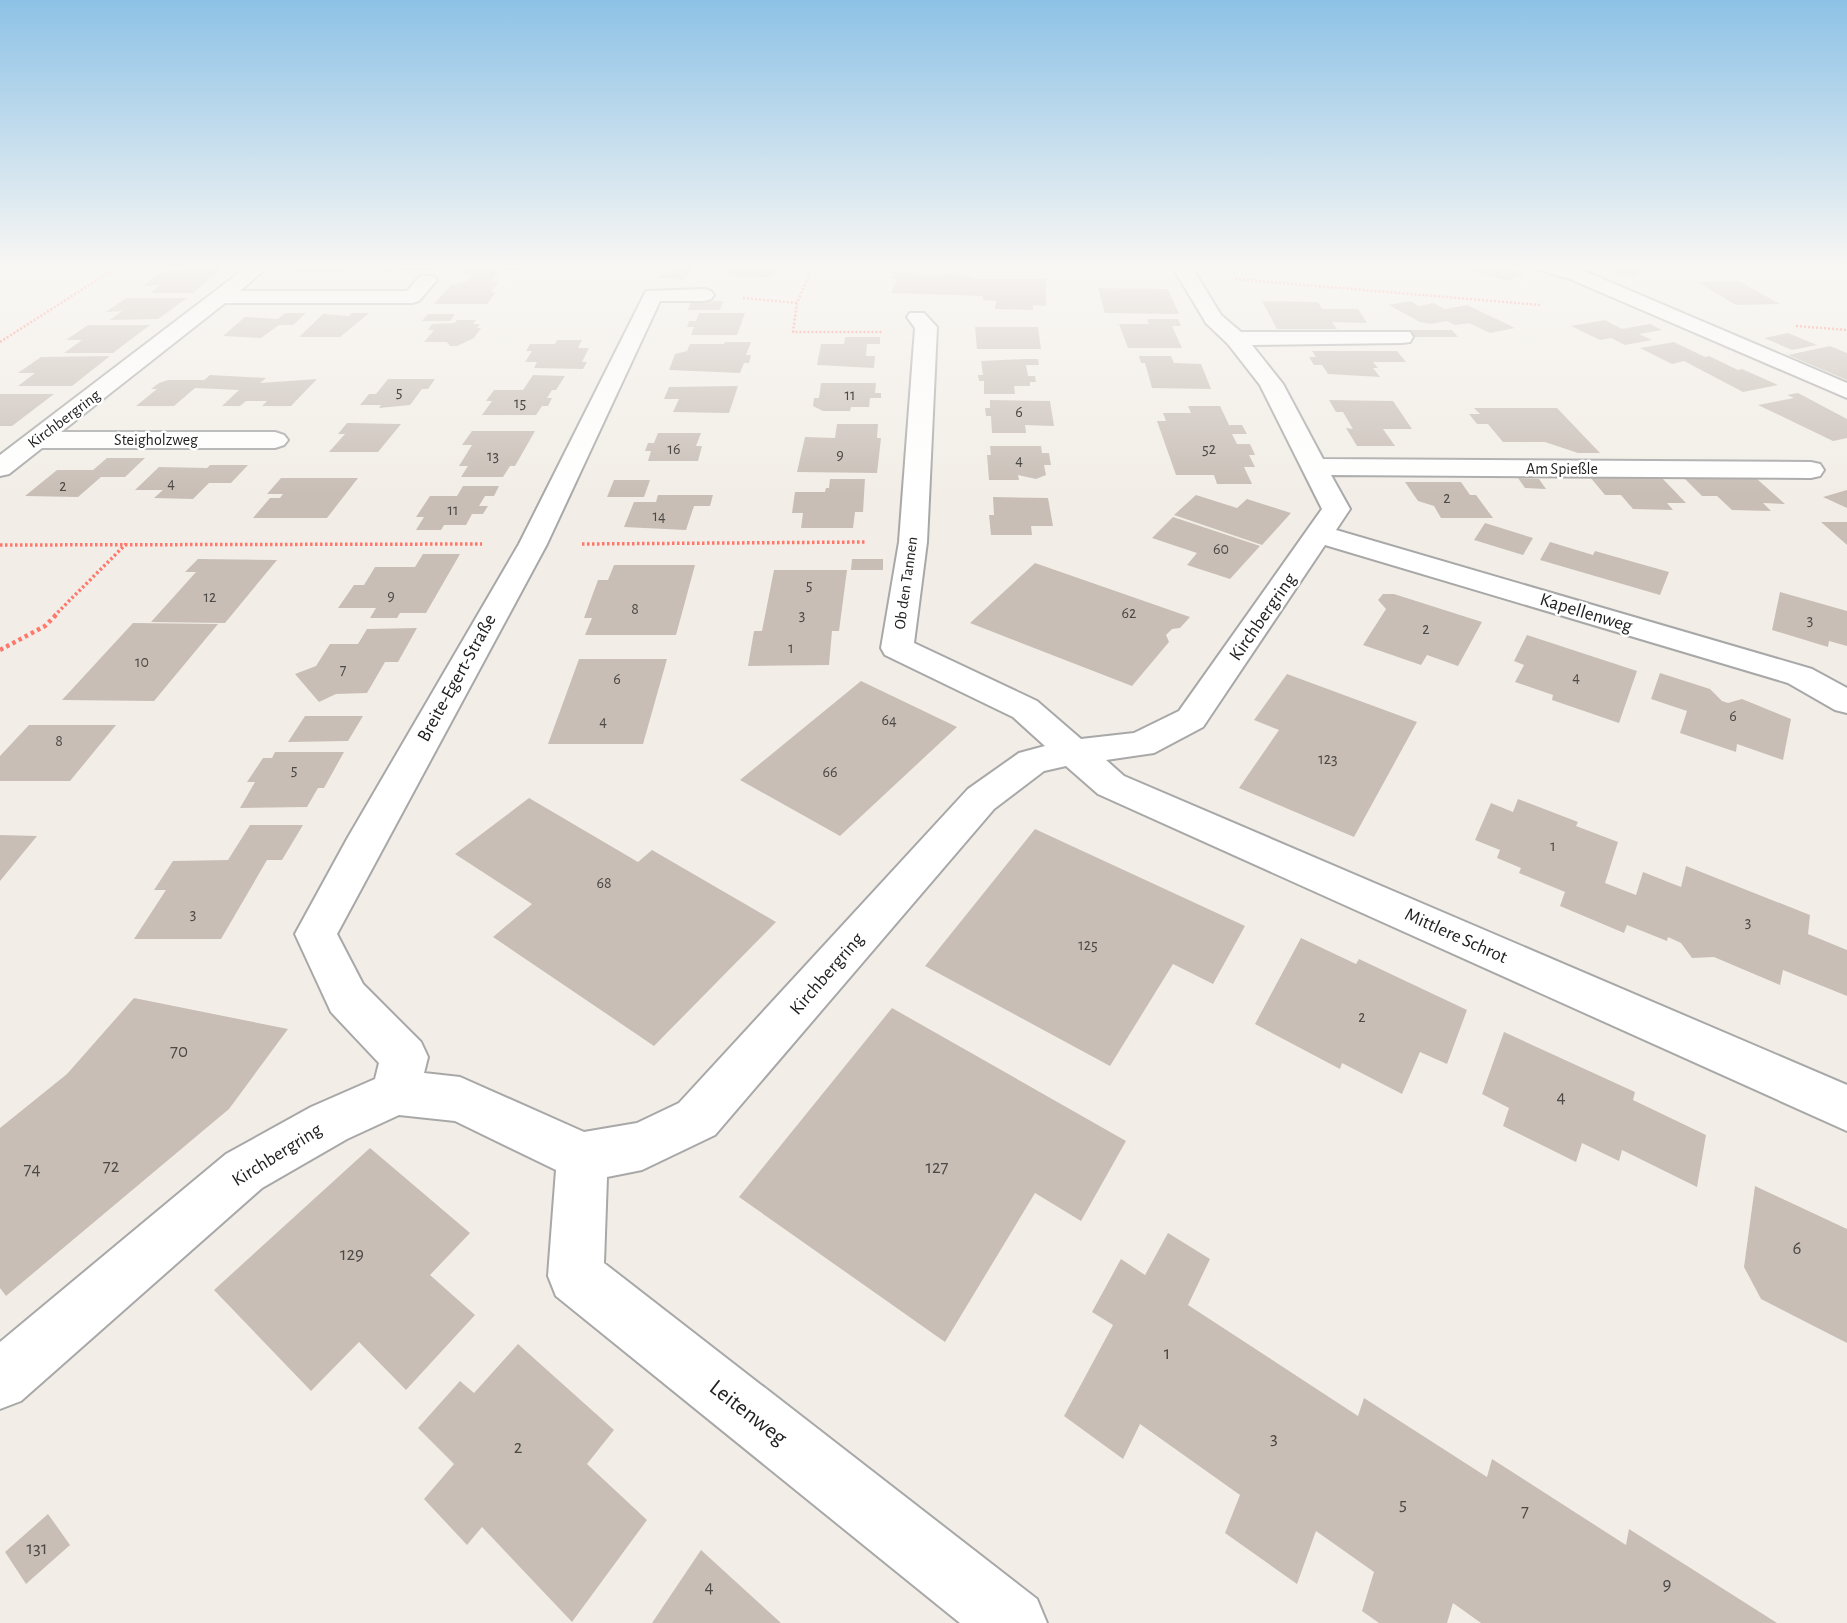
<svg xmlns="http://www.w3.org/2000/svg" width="1847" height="1623" viewBox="0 0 1847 1623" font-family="'Alegreya Sans',sans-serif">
  <rect width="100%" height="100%" fill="#f2eee7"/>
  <!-- building -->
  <g fill="#c8beb6">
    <polygon points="191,266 224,266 193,293 150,293 161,285 143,286 165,270 186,270"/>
    <polygon points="296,266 350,266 343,273 288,273"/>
    <polygon points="371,266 437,266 434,270 398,270 396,272 380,272"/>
    <polygon points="472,266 523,266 519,271 500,271 492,281 500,281 491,292 496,292 487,304 434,304 451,285 467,281 473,273 461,273"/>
    <polygon points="726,266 781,266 780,272 773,272 771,277 737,277 722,270"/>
    <polygon points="1456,266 1500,266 1525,273 1507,281 1461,268 1456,271 1443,267"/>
    <polygon points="1598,266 1658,266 1658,267 1629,277"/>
    <polygon points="671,267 694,268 683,280 659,278"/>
    <polygon points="901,271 930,276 956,273 976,279 1046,279 1046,306 1033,305 1033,310 995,309 996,301 983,300 983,296 891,293 897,279 891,279 893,272"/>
    <polygon points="1739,281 1780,304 1736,305 1697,282"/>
    <polygon points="1098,288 1168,289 1179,314 1105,313"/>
    <polygon points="126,298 187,298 158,319 110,320 122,311 106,312"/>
    <polygon points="723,301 720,310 688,310 691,302"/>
    <polygon points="1262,301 1318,302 1322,309 1358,309 1367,323 1332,322 1337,329 1277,329"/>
    <polygon points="1410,301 1419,306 1433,303 1445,309 1467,305 1515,328 1490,333 1469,323 1455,325 1447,321 1431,324 1420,322 1389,305"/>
    <polygon points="285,313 306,313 293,325 279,325 261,338 223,336 245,317 278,319"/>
    <polygon points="352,313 369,313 340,337 299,337 323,314 349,316"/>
    <polygon points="699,313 745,313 737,335 691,335 694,327 687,327 689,321 696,321"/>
    <polygon points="428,314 455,314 450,321 422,321"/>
    <polygon points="1147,319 1178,319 1181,326 1172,326 1182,348 1128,348 1119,324 1149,324"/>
    <polygon points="457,320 476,320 473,324 480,324 477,328 481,328 474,338 457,346 450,346 447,342 424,342 434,330 428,330 432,324 455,323"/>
    <polygon points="1605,320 1622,329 1650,324 1662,330 1639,334 1652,340 1625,345 1611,338 1600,340 1571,326"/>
    <polygon points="88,325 150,325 113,353 64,353 82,340 66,340"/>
    <polygon points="975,327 1038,327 1041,349 977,349"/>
    <polygon points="1408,330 1452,330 1458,337 1415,337"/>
    <polygon points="1788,333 1817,345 1792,350 1764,338"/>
    <polygon points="845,337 880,337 880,344 867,344 866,356 875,356 874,368 817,365 821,344 844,344"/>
    <polygon points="557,340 582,340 578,348 589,348 582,362 587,362 583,369 534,368 537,362 525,362 532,351 526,351 530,344 555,344"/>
    <polygon points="725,342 751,342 746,355 751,355 749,363 744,363 740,373 669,370 675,354 687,351 690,344 724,344"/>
    <polygon points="1674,342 1705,357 1709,356 1738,370 1742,369 1778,385 1743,392 1684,361 1672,364 1640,348"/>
    <polygon points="1830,346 1847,353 1847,380 1788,355"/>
    <polygon points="1312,351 1397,351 1406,362 1373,362 1378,368 1373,368 1380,377 1328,374 1322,365 1314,365 1309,357 1316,357"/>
    <polygon points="110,356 72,386 18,386 35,373 18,373 41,357"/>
    <polygon points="1139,356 1171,356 1174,363 1201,364 1211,389 1152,388 1145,363 1141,363"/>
    <polygon points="1025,359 1038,359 1039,365 1026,365 1028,376 1035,376 1036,382 1030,382 1030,386 1014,386 1015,394 984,394 984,381 979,381 978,375 983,375 981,361"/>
    <polygon points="210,375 266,378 260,383 317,379 291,406 262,406 267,401 246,401 240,406 222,406 239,390 195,388 174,406 136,406 157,389 151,389 159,383 168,380 204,380"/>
    <polygon points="533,375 565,376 556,390 552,390 547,398 552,398 548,406 542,406 536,415 482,415 492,401 486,401 494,390 523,390"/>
    <polygon points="388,379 435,379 428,389 422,389 410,405 379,408 381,405 360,405 369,394 376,394"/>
    <polygon points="821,383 876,383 875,393 881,393 881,398 870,398 869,407 851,407 850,411 823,411 813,406 814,398 819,398"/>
    <polygon points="738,386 729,413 673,412 679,399 664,399 669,387"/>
    <polygon points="1798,393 1847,419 1847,438 1833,441 1758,405 1794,398 1787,395"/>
    <polygon points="0,394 54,394 12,426 0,426"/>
    <polygon points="990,400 1050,401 1054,426 1025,425 1026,433 992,433 991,416 986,416 985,408 990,408"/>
    <polygon points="1329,400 1393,401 1412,429 1383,429 1395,446 1357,446 1346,428 1353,429 1343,412 1336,412"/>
    <polygon points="1188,406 1220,406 1229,425 1242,425 1247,434 1232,434 1237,444 1250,444 1255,455 1249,455 1255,467 1244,467 1252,484 1217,484 1214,475 1176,475 1157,421 1166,421 1163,413 1191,413"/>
    <polygon points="1474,408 1557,408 1600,453 1578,453 1545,442 1503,442 1488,424 1477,424 1469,414 1480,414"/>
    <polygon points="347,423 401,424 378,452 329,452 345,434 338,434"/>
    <polygon points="837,424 878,424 877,438 881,438 877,473 797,472 805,437 835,438"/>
    <polygon points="472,431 535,431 515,466 510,466 503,477 461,477 468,466 459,466 472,445 462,445"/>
    <polygon points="658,433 701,433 696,446 702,446 698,461 648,461 651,451 645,451 648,443 654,443"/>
    <polygon points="990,446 1041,446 1042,453 1049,453 1051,465 1044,465 1046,475 1036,479 1018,475 1019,480 989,480 987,455 991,455"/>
    <polygon points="107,458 145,458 125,477 101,477 78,497 25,496 57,470 93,470"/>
    <polygon points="210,465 248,465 231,483 209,483 193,499 154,498 163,490 135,490 159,467 207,468"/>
    <polygon points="1590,477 1662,478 1686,503 1667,503 1673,510 1633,509 1621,495 1605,495"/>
    <polygon points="281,478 358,478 327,518 253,518 270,498 280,498 283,494 267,494"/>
    <polygon points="1518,478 1539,479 1546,489 1525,488"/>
    <polygon points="1684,478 1757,479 1785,504 1763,503 1771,511 1732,510 1717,496 1702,496"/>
    <polygon points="830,479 865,479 863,512 855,512 853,528 801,528 803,513 792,513 795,492 825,492 826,488 829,488"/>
    <polygon points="614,480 650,480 644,497 607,497"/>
    <polygon points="1405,482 1461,482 1470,495 1476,495 1493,518 1441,518 1434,506 1418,501"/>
    <polygon points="463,486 499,486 494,496 485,496 479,506 488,506 483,514 472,514 466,525 444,525 441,530 416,530 424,517 416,517 430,496 457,496"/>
    <polygon points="1847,490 1847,508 1823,497"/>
    <polygon points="658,495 713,495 710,506 694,506 686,530 624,527 634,502 656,502"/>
    <polygon points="1196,495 1237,508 1247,499 1291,513 1262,545 1174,515"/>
    <polygon points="993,497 1048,498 1053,526 1031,526 1032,535 991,535 989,515 994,515"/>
    <polygon points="1173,517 1260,546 1230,579 1187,565 1197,553 1152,538"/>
    <polygon points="1821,522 1847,522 1847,545"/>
    <polygon points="1485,523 1533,538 1523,555 1474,540"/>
    <polygon points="1550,542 1593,555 1595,551 1669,572 1660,595 1540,560"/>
    <polygon points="423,554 460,554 426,613 400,613 397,618 370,618 376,608 338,608 354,585 364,585 375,567 415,567"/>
    <polygon points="198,559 277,560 225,623 151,622 196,572 185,572"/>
    <polygon points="852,559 883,559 883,570 851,570"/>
    <polygon points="1035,563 1190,617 1180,628 1172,629 1166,635 1169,642 1132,686 970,623"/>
    <polygon points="614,565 695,565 676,635 585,635 592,618 584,618 598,580 608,580"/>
    <polygon points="774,570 847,570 839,631 832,631 829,665 748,666 754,631 762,631"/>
    <polygon points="1780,592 1847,611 1847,646 1829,641 1828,647 1772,630"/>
    <polygon points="1383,594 1394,594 1482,622 1458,666 1427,655 1421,665 1363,645 1386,609 1378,600"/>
    <polygon points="133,623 218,624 154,701 62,700"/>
    <polygon points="417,628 398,662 385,662 367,693 336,694 319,702 295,674 316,666 330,644 358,644 367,629"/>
    <polygon points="1527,635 1637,671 1619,723 1552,700 1553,695 1515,682 1524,665 1514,661"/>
    <polygon points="579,659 667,659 643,744 548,744"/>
    <polygon points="1660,673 1710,689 1722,701 1728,703 1742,699 1791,719 1783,760 1737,744 1736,752 1680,733 1687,711 1651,699"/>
    <polygon points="1287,674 1417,722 1354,837 1239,788 1279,730 1254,720"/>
    <polygon points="861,681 957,727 840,836 740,780"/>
    <polygon points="305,716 363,716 348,741 288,742"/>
    <polygon points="29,725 116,725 70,781 0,781 0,756"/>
    <polygon points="275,752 344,752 324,788 318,788 307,807 240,808 255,782 247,782 263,758 272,758"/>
    <polygon points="529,798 638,862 652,850 776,922 654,1046 493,937 532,904 455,854"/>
    <polygon points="1518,799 1578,822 1576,826 1618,842 1605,883 1636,895 1643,872 1681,887 1686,866 1810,915 1808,934 1847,950 1847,996 1783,970 1780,985 1714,957 1692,958 1681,943 1668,937 1667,941 1627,925 1624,933 1560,906 1565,892 1519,873 1521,868 1497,858 1500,850 1475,840 1491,803 1513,812"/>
    <polygon points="250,825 303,825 282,860 267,860 221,939 134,939 166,890 154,890 173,861 228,860"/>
    <polygon points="1035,829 1245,926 1213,984 1173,964 1110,1066 925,966"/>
    <polygon points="0,835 37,836 0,881"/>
    <polygon points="1301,938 1356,964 1359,959 1467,1010 1447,1064 1420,1052 1402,1094 1342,1063 1340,1069 1255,1024"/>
    <polygon points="134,998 288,1029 229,1109 6,1296 0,1288 0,1128 67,1074"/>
    <polygon points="892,1008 1126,1141 1081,1221 1035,1193 945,1342 739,1197"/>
    <polygon points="1504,1032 1635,1092 1633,1100 1706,1135 1697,1187 1622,1150 1619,1161 1582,1143 1576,1162 1503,1126 1509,1108 1482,1094"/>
    <polygon points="370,1148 470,1233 430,1275 475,1315 406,1390 359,1342 311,1391 214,1290"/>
    <polygon points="1755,1186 1847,1229 1847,1343 1761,1299 1744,1267"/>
    <polygon points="1168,1233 1210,1259 1188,1305 1358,1416 1364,1398 1487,1477 1492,1459 1626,1545 1629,1529 1777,1623 1481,1623 1453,1603 1447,1623 1379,1623 1362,1611 1374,1572 1316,1531 1297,1584 1225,1533 1240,1495 1140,1424 1123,1459 1064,1416 1113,1325 1092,1312 1121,1259 1145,1275"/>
    <polygon points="518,1344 614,1430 587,1464 647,1520 572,1622 482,1527 467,1545 424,1499 454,1464 418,1428 460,1381 474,1393"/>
    <polygon points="48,1514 70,1545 26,1584 5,1552"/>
    <polygon points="701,1550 781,1623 652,1623"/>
  </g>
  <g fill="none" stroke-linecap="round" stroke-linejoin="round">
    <!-- minor casing -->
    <g stroke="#a8a8a8" stroke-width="4">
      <g id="minor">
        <polygon points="248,266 269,266 240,291 407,291 420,276 434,276 437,280 419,301 412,303 225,303 61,432 275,432 284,435 288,440 284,445 275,448 42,448 9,474 0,476 0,455"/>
        <polygon points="1172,266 1191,266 1221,315 1241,332 1410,332 1413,337 1410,342 1402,343 1252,345 1283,384 1323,459 1811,462 1820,464 1824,470 1820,476 1811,478 1331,475 1350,509 1336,530 1812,669 1847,688 1847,713 1835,710 1788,683 1325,545 1203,727 1154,753 1106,760 1124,776 1847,1085 1847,1131 1098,794 1066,766 1044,771 994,809 715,1135 642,1170 607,1177 604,1263 1037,1599 1047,1623 960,1623 556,1296 548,1276 556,1170 455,1121 399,1115 347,1139 262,1188 21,1401 0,1409 0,1342 226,1154 311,1107 375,1079 379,1063 331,1012 295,934 347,839 519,544 646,291 704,289 711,291 714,295 711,299 704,301 660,301 547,544 337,934 363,984 421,1042 428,1057 424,1073 460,1077 584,1132 637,1123 679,1103 968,789 1019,753 1045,746 1013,717 885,655 881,648 899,542 915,328 907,317 910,313 924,313 937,327 927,542 914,643 1037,701 1081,739 1134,733 1179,711 1322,509 1260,385 1228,344 1206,323"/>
        <polygon points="1538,266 1568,266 1584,271 1847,383 1847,398 1570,279 1540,270"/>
      </g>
    </g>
    <!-- path-far2 -->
    <g stroke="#ff786c" stroke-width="2.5" stroke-dasharray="2 2" stroke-linecap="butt">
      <polyline points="813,266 797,303 793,332 882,332"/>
      <polyline points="1235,279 1540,305"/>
      <polyline points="743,298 797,303"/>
      <polyline points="1796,326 1847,330"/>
      <polyline points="0,342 119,266"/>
    </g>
    <!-- path-far1 -->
    <g stroke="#ff786c" stroke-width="3.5" stroke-dasharray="2.5 2.5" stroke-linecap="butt">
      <polyline points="582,544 867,542"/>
      <polyline points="0,545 482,544"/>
      <polyline points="54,616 126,544"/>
    </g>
    <!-- path -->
    <polyline stroke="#ff786c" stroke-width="4.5" stroke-dasharray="3.5 3.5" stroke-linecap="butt" points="0,650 45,626 56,615"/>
    <!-- minor -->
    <use href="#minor" fill="#fff" fill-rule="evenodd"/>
  </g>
  <!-- sky -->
  <linearGradient id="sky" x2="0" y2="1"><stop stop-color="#8dc2e6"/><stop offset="0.54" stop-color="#f9f7f4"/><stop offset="1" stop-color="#f9f7f4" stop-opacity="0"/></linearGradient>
  <rect width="1847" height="493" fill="url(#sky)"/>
  <g text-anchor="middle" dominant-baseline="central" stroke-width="5" stroke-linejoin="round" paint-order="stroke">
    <!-- number labels -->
    <g font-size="16" fill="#4b4846">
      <text x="399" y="392">5</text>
      <text x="850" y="395">11</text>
      <text x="520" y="403">15</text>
      <text x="1019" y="412">6</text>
      <text x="674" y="449">16</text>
      <text x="1209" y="449">52</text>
      <text x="840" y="455">9</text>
      <text x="493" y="456">13</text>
      <text x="1019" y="460">4</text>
      <text x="171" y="483">4</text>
      <text x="63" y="486">2</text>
      <text x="1447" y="498">2</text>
      <text x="453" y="510">11</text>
      <text x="659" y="516">14</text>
      <text x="1221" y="549">60</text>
      <text x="809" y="585">5</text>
      <text x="391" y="596">9</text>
      <text x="210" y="597">12</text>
      <text x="635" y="609">8</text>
      <text x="1129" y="613">62</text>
      <text x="802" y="615">3</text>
      <text x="1810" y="620">3</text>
      <text x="1426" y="629">2</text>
      <text x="791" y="648">1</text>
      <text x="142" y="662">10</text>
      <text x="343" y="670">7</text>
      <text x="1576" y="677">4</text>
      <text x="617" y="679">6</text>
      <text x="1733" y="716">6</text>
      <text x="889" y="720">64</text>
      <text x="603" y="721">4</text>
      <text x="59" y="741">8</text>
      <text x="1328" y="759">123</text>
      <text x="294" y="770">5</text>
      <text x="830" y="772">66</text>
      <text x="1553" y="846">1</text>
      <text x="604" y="883">68</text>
      <text x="193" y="914">3</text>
      <text x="1748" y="922">3</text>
      <text x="1088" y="945">125</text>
      <text x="1362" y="1017">2</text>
    </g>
    <!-- far-street labels -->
    <g font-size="16" fill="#212121" stroke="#fff">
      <text transform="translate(64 419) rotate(-37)">Kirchbergring</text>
      <text x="156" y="440">Steigholzweg</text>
      <text x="1562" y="469">Am Spießle</text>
      <text transform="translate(906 583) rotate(-82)">Ob den Tannen</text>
    </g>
    <!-- street labels -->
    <g font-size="19" fill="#212121" stroke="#fff">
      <text transform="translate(1586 613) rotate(17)">Kapellenweg</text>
      <text transform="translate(1263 617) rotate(-55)">Kirchbergring</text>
      <text transform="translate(457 678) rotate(-61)">Breite-Egert-Straße</text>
      <text transform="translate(1456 936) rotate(24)">Mittlere Schrot</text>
      <text transform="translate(827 974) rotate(-49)">Kirchbergring</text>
      <text transform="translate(277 1155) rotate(-32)">Kirchbergring</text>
    </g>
    <!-- near-number labels -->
    <g font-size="19" fill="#4b4846">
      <text x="179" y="1051">70</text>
      <text x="1561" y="1097">4</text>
      <text x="111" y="1166">72</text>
      <text x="937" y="1167">127</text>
      <text x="32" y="1169">74</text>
      <text x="1797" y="1248">6</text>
      <text x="352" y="1254">129</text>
      <text x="1167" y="1353">1</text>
      <text x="1274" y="1438">3</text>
      <text x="518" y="1447">2</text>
      <text x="1403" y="1504">5</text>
      <text x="1525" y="1511">7</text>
      <text x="37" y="1548">131</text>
      <text x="1667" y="1584">9</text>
      <text x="709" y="1587">4</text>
    </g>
    <!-- near-street labels -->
    <g font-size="23" fill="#212121" stroke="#fff">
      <text transform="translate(748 1413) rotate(38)">Leitenweg</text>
    </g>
  </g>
</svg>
